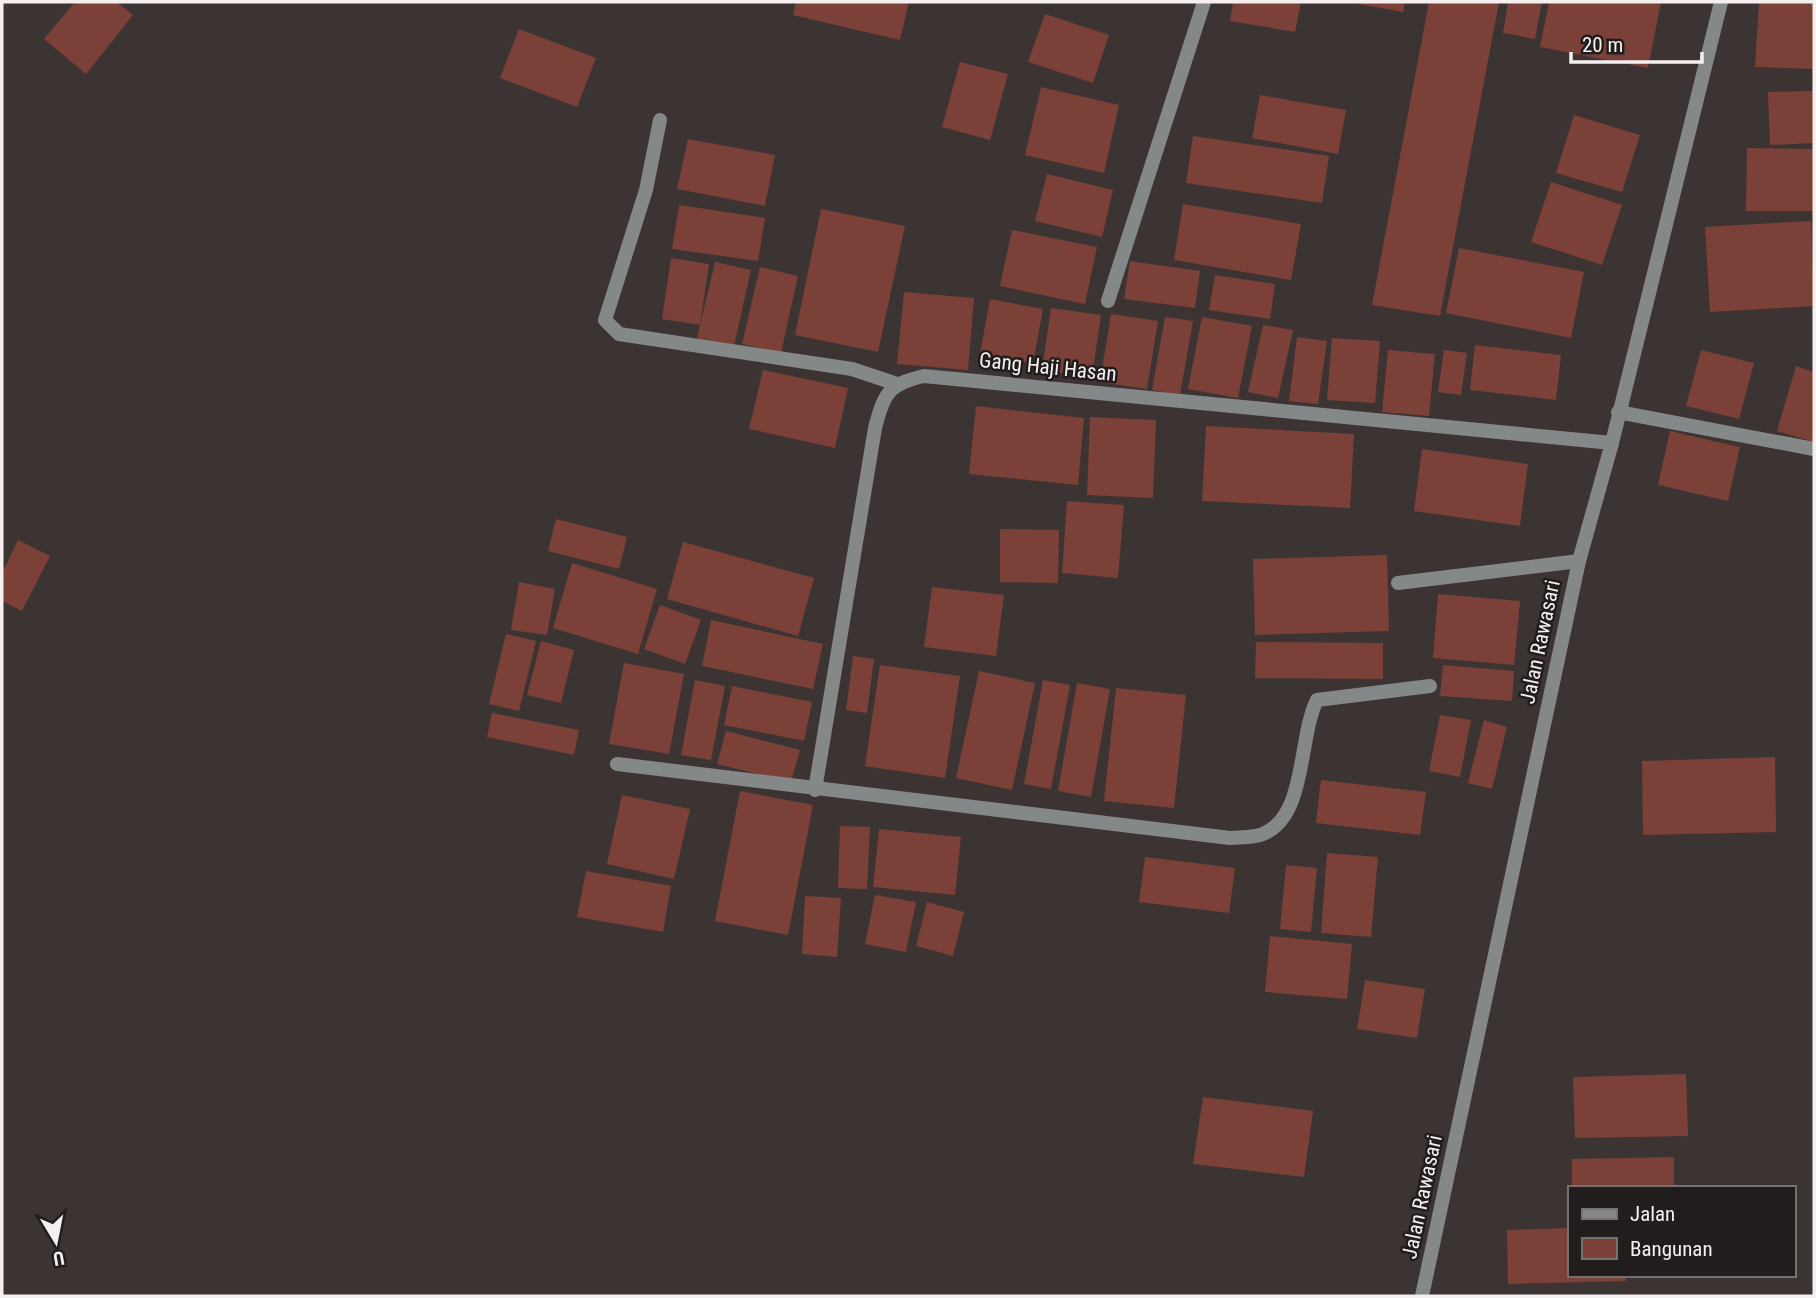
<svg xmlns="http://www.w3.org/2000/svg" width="1816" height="1298" viewBox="0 0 1816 1298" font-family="'Roboto Condensed',sans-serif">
  <rect width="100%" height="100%" fill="#3c3433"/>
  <!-- building -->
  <g fill="#7b4038">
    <polygon points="75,2 117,2 133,15 86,74 44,39"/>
    <polygon points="796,2 909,2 900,40 793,15"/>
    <polygon points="1233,2 1301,2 1295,32 1230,21"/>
    <polygon points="1348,2 1405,2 1403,12"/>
    <polygon points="1429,2 1499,2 1440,316 1372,305"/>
    <polygon points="1508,2 1542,2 1535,39 1503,33"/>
    <polygon points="1549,2 1661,2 1648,68 1540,47"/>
    <polygon points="1759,2 1814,2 1814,69 1755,67"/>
    <polygon points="1045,14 1109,35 1093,83 1028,62"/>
    <polygon points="519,29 596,58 577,107 500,78"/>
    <polygon points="960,62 1008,74 990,140 942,127"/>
    <polygon points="1041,87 1119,105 1104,173 1025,155"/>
    <polygon points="1814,91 1814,143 1770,145 1768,92"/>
    <polygon points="1260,95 1346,110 1338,154 1252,138"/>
    <polygon points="1574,115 1640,135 1622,192 1556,173"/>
    <polygon points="1193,136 1329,156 1322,203 1186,183"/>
    <polygon points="688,139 775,155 765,206 677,189"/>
    <polygon points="1747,148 1814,149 1814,211 1746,211"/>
    <polygon points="1047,174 1113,190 1102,237 1035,221"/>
    <polygon points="1551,182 1622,205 1602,265 1531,242"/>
    <polygon points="1183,204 1301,224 1291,280 1174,260"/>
    <polygon points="679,205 765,218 758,261 672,249"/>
    <polygon points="821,209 905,226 878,352 795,335"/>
    <polygon points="1811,221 1814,306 1710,312 1705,227"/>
    <polygon points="1012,230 1097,247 1085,304 1000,286"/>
    <polygon points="1459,248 1584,272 1571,338 1446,313"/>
    <polygon points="671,258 709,264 700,325 662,319"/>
    <polygon points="1130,261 1200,271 1195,308 1124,299"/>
    <polygon points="715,262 751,270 734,346 697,338"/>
    <polygon points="760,267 798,276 781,353 742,344"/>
    <polygon points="1215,275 1275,284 1270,319 1209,310"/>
    <polygon points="904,292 974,298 968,370 897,364"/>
    <polygon points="990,299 1043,309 1033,363 980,354"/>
    <polygon points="1051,308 1101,315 1092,377 1042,370"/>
    <polygon points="1111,314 1158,321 1147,389 1100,382"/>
    <polygon points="1165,317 1193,321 1180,395 1152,390"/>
    <polygon points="1202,317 1252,326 1238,398 1188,389"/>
    <polygon points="1263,325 1293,330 1278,398 1248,392"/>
    <polygon points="1297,337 1327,341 1318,404 1289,401"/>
    <polygon points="1332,338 1380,341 1375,403 1327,400"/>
    <polygon points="1475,345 1561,355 1556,400 1470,390"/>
    <polygon points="1388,350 1435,354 1429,416 1382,412"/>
    <polygon points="1444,350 1467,353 1461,395 1438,392"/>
    <polygon points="1701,350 1754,363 1739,419 1686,406"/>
    <polygon points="1796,366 1814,372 1814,442 1777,431"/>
    <polygon points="763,370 848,388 835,448 749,429"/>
    <polygon points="976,406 1084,418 1078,485 969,474"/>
    <polygon points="1090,417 1156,420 1153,498 1087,495"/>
    <polygon points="1206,426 1354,434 1350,508 1202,501"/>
    <polygon points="1670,431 1740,447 1728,501 1658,485"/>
    <polygon points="1422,449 1528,464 1520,526 1414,511"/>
    <polygon points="1067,501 1124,505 1118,578 1062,573"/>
    <polygon points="556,519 627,537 619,569 548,551"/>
    <polygon points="1000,529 1059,530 1058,583 1000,582"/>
    <polygon points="18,540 50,556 22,611 2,601 2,573"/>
    <polygon points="683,542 814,578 798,636 667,599"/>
    <polygon points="1387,555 1389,631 1255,635 1253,559"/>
    <polygon points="572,563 657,589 638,654 553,628"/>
    <polygon points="519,582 555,589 547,635 511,630"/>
    <polygon points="932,587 1004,595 996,656 924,647"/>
    <polygon points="1438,594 1520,601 1514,665 1433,658"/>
    <polygon points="660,605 701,620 685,664 644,649"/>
    <polygon points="711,620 823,644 813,689 702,666"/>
    <polygon points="506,634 536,641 519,711 489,704"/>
    <polygon points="541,641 574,650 561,703 527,695"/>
    <polygon points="1256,642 1383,643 1383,679 1255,678"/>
    <polygon points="853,656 874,659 867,713 846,710"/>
    <polygon points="624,663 684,674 669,754 609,744"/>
    <polygon points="880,665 960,676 945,778 865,766"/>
    <polygon points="1443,665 1514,671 1512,701 1440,696"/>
    <polygon points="979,671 1035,683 1012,790 956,778"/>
    <polygon points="695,680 725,686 711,760 681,755"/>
    <polygon points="1043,680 1070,685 1051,789 1024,784"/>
    <polygon points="1077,683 1110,689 1091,797 1058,791"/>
    <polygon points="732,686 812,702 804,741 724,725"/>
    <polygon points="1116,688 1186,695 1174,808 1104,801"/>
    <polygon points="492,713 579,730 574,755 487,737"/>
    <polygon points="1440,715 1471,720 1460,777 1429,771"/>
    <polygon points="1484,720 1507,727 1492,789 1468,783"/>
    <polygon points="726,731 800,750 791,782 717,764"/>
    <polygon points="1775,757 1776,832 1643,835 1642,761"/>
    <polygon points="1321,780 1426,792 1420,835 1316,823"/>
    <polygon points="740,791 813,805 788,935 715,921"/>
    <polygon points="622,795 690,809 674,879 607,864"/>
    <polygon points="840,826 870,827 867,889 838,888"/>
    <polygon points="879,829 961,837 955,895 873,887"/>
    <polygon points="1327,853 1378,857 1371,937 1321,933"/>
    <polygon points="1145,857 1235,868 1229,913 1139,902"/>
    <polygon points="1286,865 1317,868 1311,932 1280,929"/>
    <polygon points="586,871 671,886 663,932 577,917"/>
    <polygon points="875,895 916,902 906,952 865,944"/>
    <polygon points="805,896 841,898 837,957 802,954"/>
    <polygon points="927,902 964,912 953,956 916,946"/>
    <polygon points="1270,936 1352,944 1347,999 1265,992"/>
    <polygon points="1365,980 1425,989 1417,1038 1357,1029"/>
    <polygon points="1686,1074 1688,1136 1575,1138 1573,1077"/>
    <polygon points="1203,1097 1313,1111 1304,1177 1193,1164"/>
    <polygon points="1674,1157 1674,1188 1572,1188 1572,1159"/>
    <polygon points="1569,1228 1569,1275 1626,1275 1626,1281 1508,1284 1507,1230"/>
  </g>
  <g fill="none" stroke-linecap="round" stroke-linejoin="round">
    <!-- lane -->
    <g stroke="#848888" stroke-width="14">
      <polyline points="1618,412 1814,449"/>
      <polyline points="1398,583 1579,561"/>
    </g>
    <!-- street -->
    <g stroke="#848888" stroke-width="14">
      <polyline points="660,120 646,190 605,320 619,334 852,369 897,384"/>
      <polyline points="1108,301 1204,2"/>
      <path d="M 617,764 L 1230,838 C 1240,837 1253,838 1263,834 C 1307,816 1298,738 1317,700 L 1430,686"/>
      <path d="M 815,790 L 875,428 C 884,394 888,384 924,376 L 1612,443"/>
      <polyline points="1422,1296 1579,561 1612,443 1721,2"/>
    </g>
  </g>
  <g text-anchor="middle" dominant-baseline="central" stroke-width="5" stroke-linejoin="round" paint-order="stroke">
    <!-- street labels -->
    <g font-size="21" fill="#f5f0ef" stroke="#201d1c">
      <text transform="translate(1048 367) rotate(6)">Gang Haji Hasan</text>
      <text transform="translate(1540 642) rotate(-78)">Jalan Rawasari</text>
      <text transform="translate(1422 1197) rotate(-78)">Jalan Rawasari</text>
    </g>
  </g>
  <!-- border -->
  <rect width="1816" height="1298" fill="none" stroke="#f5f0ef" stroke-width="7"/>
  <!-- legend -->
  <rect x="1568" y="1186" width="228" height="91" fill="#201d1c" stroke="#757170" stroke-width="2"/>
  <rect x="1582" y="1209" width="35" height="10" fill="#848888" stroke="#757170" stroke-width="2"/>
  <text x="1630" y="1221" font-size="21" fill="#f5f0ef">Jalan</text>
  <rect x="1582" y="1238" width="35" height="21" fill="#7b4038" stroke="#757170" stroke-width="2"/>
  <text x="1630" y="1256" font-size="21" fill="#f5f0ef">Bangunan</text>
  <!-- north arrow -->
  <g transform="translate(56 1242) rotate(170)" stroke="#201d1c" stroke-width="5" paint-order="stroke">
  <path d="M0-5L12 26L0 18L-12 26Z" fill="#f5f0ef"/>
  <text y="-10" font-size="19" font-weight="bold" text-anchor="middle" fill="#f5f0ef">U</text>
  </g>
  <!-- scale -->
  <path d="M1571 52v10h131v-10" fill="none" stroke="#f5f0ef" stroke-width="3.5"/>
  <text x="1582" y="52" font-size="21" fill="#f5f0ef" stroke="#201d1c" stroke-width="5" paint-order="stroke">20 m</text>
</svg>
